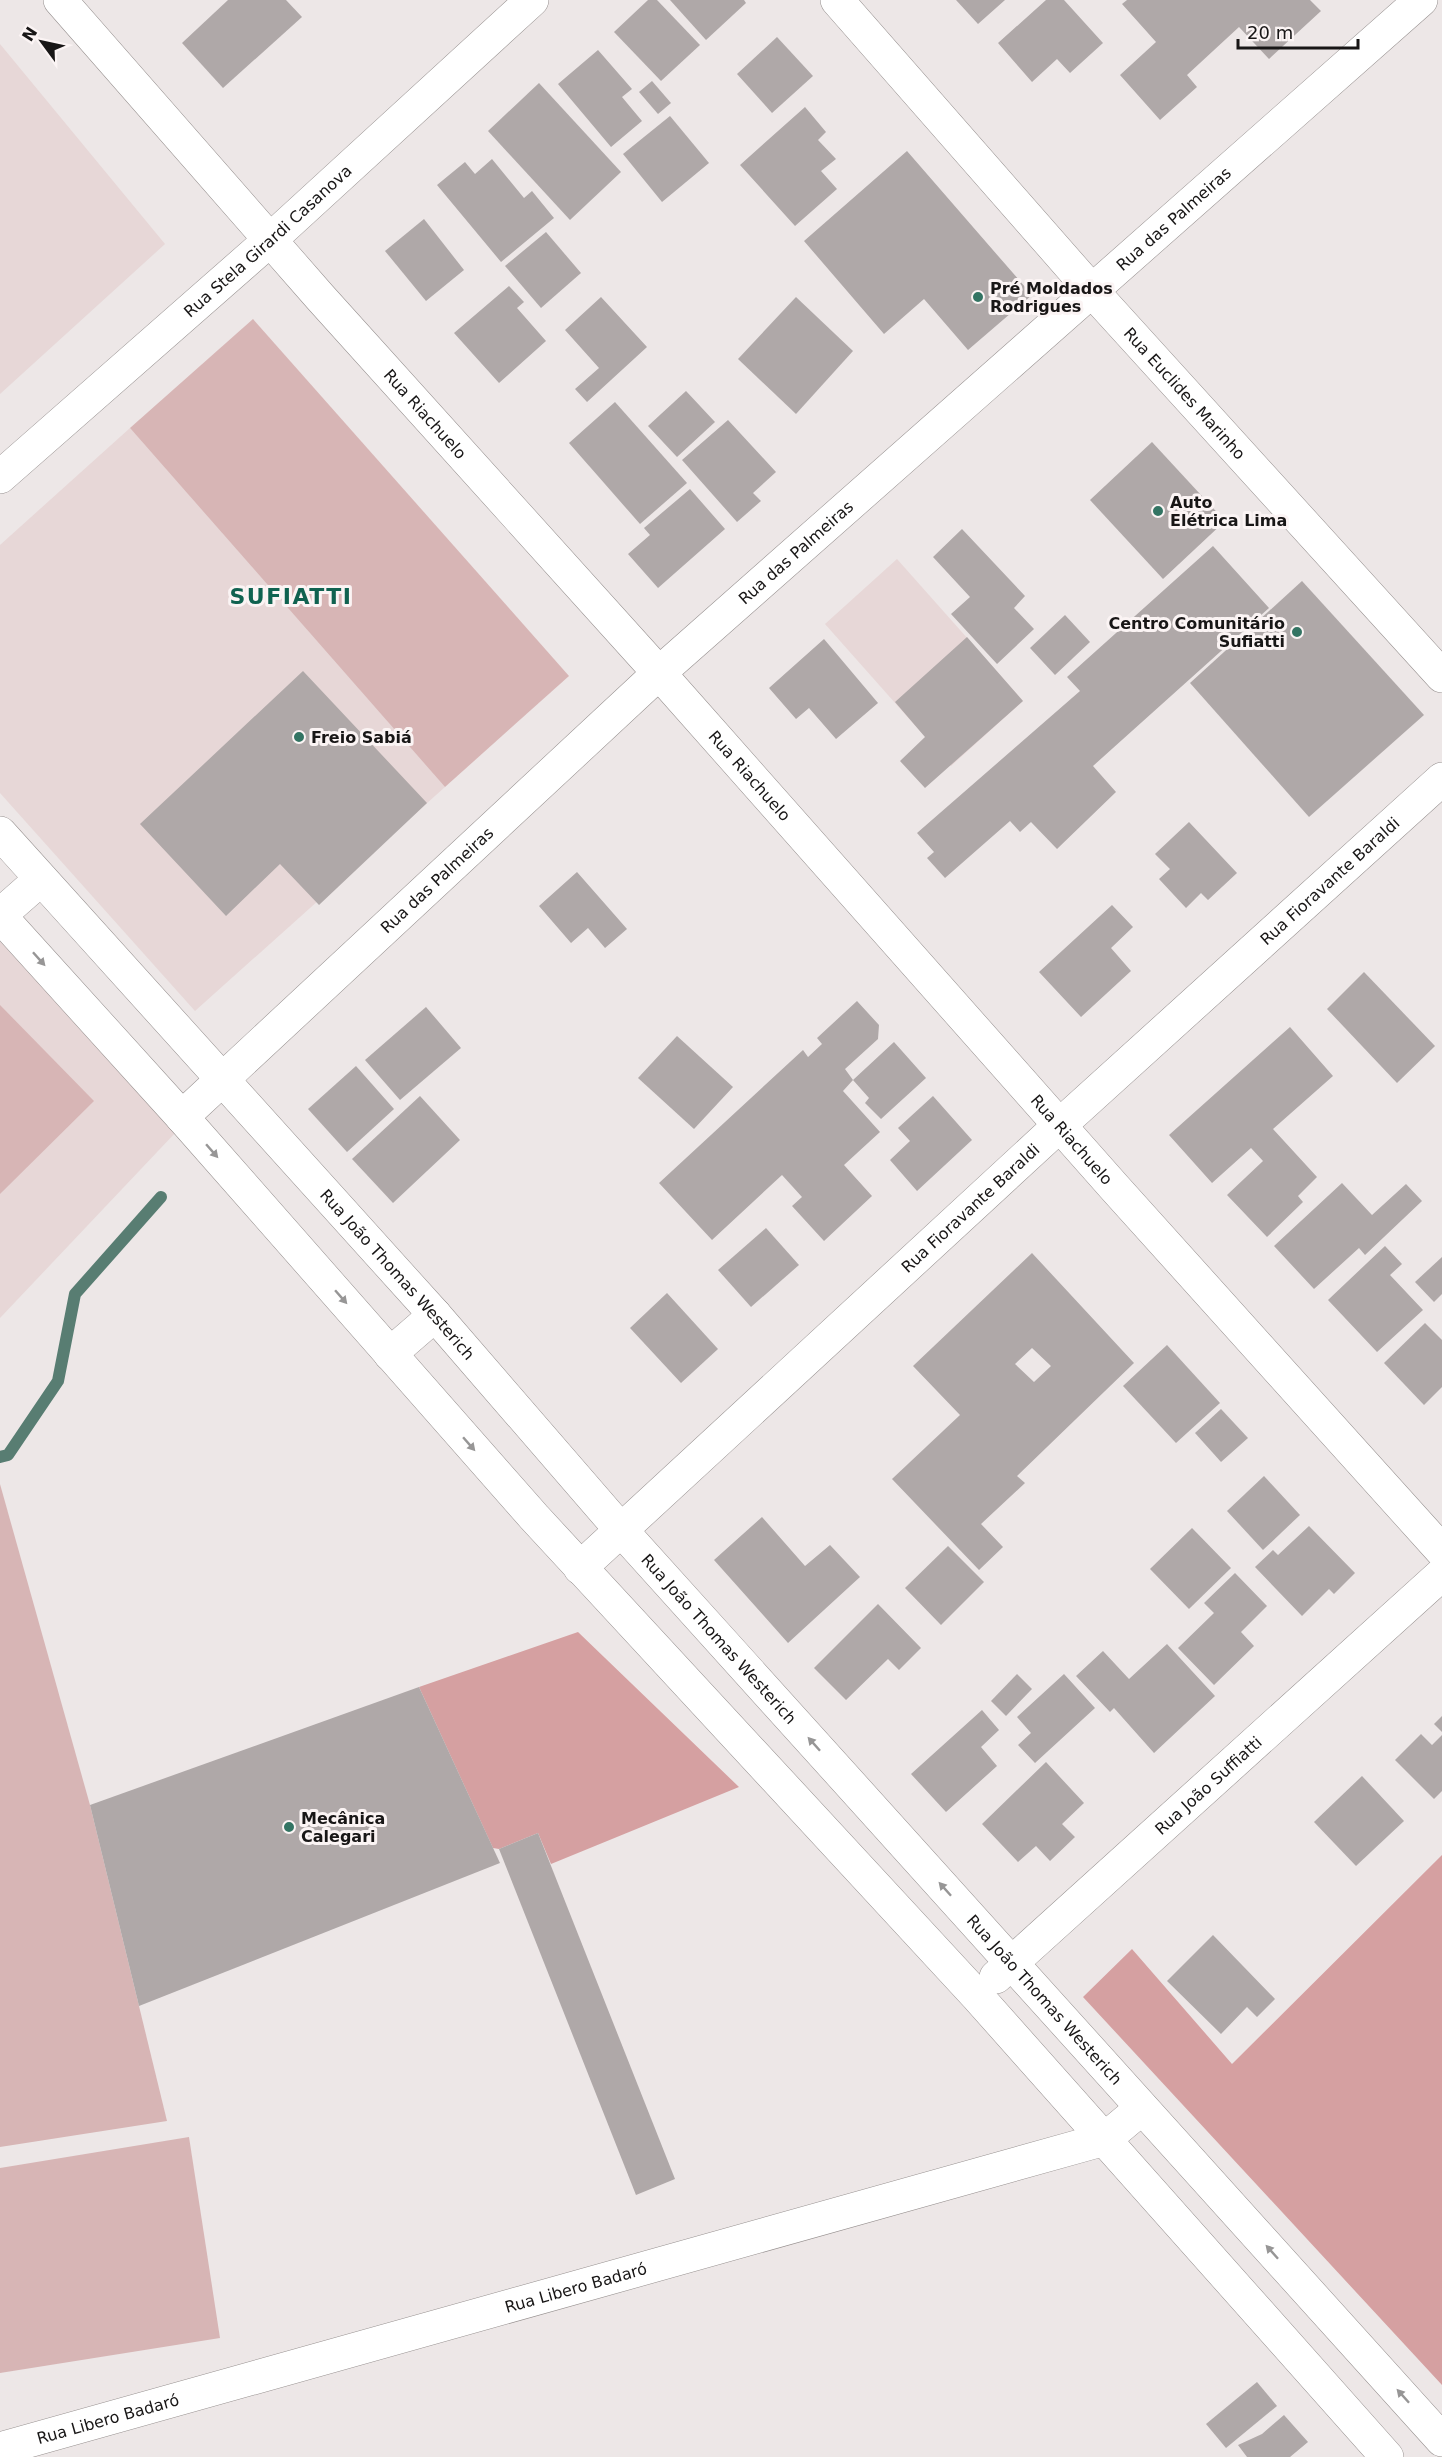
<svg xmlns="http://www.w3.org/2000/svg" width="1442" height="2457" viewBox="0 0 1442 2457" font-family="'DejaVu Sans',sans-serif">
  <rect width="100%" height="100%" fill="#ede7e7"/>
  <!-- built -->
  <g fill="#e7d7d7">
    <polygon points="0,44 165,244 0,394"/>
    <polygon points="130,428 445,787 195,1011 0,793 0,545"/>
    <polygon points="897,559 1023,701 951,766 825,624"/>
    <polygon points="0,941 176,1132 0,1318"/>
  </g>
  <!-- green -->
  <g fill="#d7b5b5">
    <polygon points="253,319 569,676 445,787 130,428"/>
    <polygon points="0,1005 94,1101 0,1194"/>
    <polygon points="0,1484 90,1805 167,2121 0,2147"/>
    <polygon points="189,2137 220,2338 0,2373 0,2168"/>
  </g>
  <!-- forest -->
  <g fill="#d5a0a1">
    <polygon points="578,1632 739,1787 551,1864 538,1833 499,1849 493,1848 419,1687"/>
    <polygon points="1442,1855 1442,2385 1083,1997 1132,1949 1232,2064"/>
  </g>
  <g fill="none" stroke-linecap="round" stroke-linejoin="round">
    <!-- stream -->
    <polyline stroke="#587d72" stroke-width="12" points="0,1457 8,1455 58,1381 75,1294 161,1197"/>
  </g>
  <!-- building -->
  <g fill="#afa8a8" fill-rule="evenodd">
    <polygon points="228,0 286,0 302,17 223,88 182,43"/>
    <polygon points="648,0 657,0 700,45 661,81 614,32"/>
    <polygon points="670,0 744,0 746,3 706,40"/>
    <polygon points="956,0 1005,0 978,24"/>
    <polygon points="1046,0 1064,0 1103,43 1070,73 1057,59 1032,82 998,43"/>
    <polygon points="1127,0 1310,0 1321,11 1269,59 1239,27 1187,75 1197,87 1160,120 1120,75 1156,42 1122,4"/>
    <polygon points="777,37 813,76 772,113 737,74"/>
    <polygon points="598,50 632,89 622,97 642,121 611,147 558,84"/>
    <polygon points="652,81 671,103 658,114 639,92"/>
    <polygon points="539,83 621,172 570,220 488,131"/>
    <polygon points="805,107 826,132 818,140 836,159 821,171 837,189 795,226 740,165"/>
    <polygon points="670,116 709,163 662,202 623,154"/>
    <polygon points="907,151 1032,295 968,350 924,299 884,334 804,241"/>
    <polygon points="492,159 524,198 532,191 554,218 501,262 437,185 465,162 475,174"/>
    <polygon points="424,219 464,270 426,301 385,251"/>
    <polygon points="546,232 581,273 541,308 505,266"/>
    <polygon points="509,286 524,302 517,308 546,341 499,383 454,333"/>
    <polygon points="601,297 647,347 587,402 575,389 599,368 565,330"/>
    <polygon points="796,297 853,351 796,414 738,359"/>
    <polygon points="686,391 715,422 677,457 648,426"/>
    <polygon points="615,402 687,483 640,524 569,443"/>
    <polygon points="728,420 776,472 753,493 761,501 737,522 682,460"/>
    <polygon points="1152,442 1225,521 1163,579 1090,500"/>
    <polygon points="690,489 725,529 658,588 628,554 650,535 644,528"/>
    <polygon points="962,529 1025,596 1014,608 1034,629 997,664 951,614 970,597 933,557"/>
    <polygon points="1213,546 1269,608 1093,766 1116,792 1057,849 1031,822 1020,832 1010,821 945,878 927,858 934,852 917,833 1080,691 1067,677"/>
    <polygon points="1302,581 1424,715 1309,817 1190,683"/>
    <polygon points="1065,615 1090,642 1055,675 1030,648"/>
    <polygon points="967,637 1023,701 925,788 900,761 925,737 895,702"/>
    <polygon points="824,639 878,703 836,739 809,708 796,719 769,688"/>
    <polygon points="303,671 427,803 319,905 280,864 226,916 140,824"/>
    <polygon points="1189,822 1237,873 1208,900 1201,893 1186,908 1159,879 1170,869 1155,854"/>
    <polygon points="577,872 627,929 605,948 588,928 571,943 539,906"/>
    <polygon points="1112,905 1133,927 1111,948 1131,971 1081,1017 1039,972"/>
    <polygon points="1364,972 1435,1046 1397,1083 1327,1009"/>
    <polygon points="857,1001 879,1025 878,1039 845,1069 853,1080 843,1091 880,1132 844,1165 872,1196 824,1241 792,1206 802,1197 782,1175 712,1240 659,1183 803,1050 808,1057 822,1044 817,1038"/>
    <polygon points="426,1007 461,1048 400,1100 365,1060"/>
    <polygon points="1290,1027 1333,1076 1273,1129 1317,1177 1298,1196 1303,1202 1267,1237 1227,1195 1263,1161 1251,1148 1212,1183 1169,1135"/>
    <polygon points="677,1036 733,1087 694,1129 638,1078"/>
    <polygon points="894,1042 926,1078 881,1119 865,1103 869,1098 853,1080"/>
    <polygon points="356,1066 394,1109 347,1152 308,1109"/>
    <polygon points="420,1096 460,1140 393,1203 352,1159"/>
    <polygon points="933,1096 972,1140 917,1191 890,1160 910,1141 898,1128"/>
    <polygon points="1342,1183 1372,1215 1406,1184 1422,1201 1365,1255 1359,1248 1314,1289 1274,1246"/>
    <polygon points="766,1228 799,1265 751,1307 718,1270"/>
    <polygon points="1385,1246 1402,1264 1390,1275 1423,1310 1377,1352 1328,1300"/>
    <path d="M 1032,1253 L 1134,1363 L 1017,1476 L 1025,1483 L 981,1524 L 1003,1547 L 979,1570 L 892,1479 L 960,1415 L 913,1366 ZM 1032,1348 L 1051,1366 L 1034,1382 L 1015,1364 Z"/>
    <polygon points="1442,1257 1442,1294 1434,1302 1415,1282"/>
    <polygon points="667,1293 718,1349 681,1383 630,1328"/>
    <polygon points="1425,1323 1442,1340 1442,1387 1424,1405 1384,1363"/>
    <polygon points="1167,1345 1220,1403 1176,1443 1123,1386"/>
    <polygon points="1221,1409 1248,1438 1221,1462 1195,1433"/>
    <polygon points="1264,1476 1300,1515 1263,1550 1227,1511"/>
    <polygon points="762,1517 805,1566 830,1545 860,1577 788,1643 714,1560"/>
    <polygon points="1309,1526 1355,1573 1334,1594 1329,1589 1302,1616 1255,1567 1273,1550 1278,1555"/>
    <polygon points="1192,1528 1231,1568 1189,1609 1150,1569"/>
    <polygon points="948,1546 984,1582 941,1625 905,1588"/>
    <polygon points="1235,1573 1267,1606 1241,1632 1254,1646 1214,1685 1178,1648 1214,1613 1204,1603"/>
    <polygon points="878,1604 921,1648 899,1670 888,1659 846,1700 814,1668"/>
    <polygon points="1167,1644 1215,1696 1154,1753 1114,1708 1110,1712 1076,1676 1103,1651 1129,1679"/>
    <polygon points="1017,1674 1032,1689 1006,1716 991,1701"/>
    <polygon points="1064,1674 1095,1708 1035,1763 1018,1745 1031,1733 1017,1717"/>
    <polygon points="419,1687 500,1863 139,2006 90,1805"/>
    <polygon points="982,1710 999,1730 981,1747 997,1766 946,1812 911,1774"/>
    <polygon points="1442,1716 1442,1732 1434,1724"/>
    <polygon points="1421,1734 1432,1745 1442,1735 1442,1791 1434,1799 1395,1760"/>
    <polygon points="1046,1762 1084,1803 1062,1824 1075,1837 1050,1861 1036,1846 1018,1862 982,1824"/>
    <polygon points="1362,1776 1404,1821 1356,1866 1314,1822"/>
    <polygon points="538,1833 675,2179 636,2195 499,1849"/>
    <polygon points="1213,1935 1275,1999 1257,2017 1247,2007 1221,2034 1167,1981"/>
    <polygon points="1257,2382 1277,2406 1226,2448 1206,2424"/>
    <polygon points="1284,2415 1308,2442 1290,2457 1247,2457 1238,2445 1262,2434"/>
  </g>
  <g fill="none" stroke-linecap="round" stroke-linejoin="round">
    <!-- minor casing -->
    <g stroke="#96908f" stroke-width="34">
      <g id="minor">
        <path id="s1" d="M 60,0 L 320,297 L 659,673 L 1115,1188 L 1442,1551"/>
        <path id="s2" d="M 837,0 L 1093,292 L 1442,676"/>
        <path id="s3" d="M 0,477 L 270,240 L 532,0"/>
        <path id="s4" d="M 0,833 L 435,1315 L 621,1530 L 1442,2440"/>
        <polyline points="0,915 41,879"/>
        <polyline points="0,916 182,1117 534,1517 977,1996 1387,2457"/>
        <path id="s5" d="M 182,1117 L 659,673 L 1421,0"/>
        <polyline points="390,1354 435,1315"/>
        <path id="s6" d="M 580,1568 L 1060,1125 L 1442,779"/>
        <path id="s7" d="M 996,1977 L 1442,1574"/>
        <path id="s8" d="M 0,2449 L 1105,2139 L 1142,2108"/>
      </g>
    </g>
    <!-- minor -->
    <use href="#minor" stroke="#fff" stroke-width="33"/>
  </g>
  <!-- one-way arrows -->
  <defs><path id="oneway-solid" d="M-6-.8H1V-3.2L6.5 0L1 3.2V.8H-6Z" transform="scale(1.5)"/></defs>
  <g fill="#979696">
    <use href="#oneway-solid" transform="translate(39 959) rotate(48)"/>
    <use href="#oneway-solid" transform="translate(212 1151) rotate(49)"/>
    <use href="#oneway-solid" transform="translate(341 1297) rotate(49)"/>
    <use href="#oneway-solid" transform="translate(469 1444) rotate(49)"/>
    <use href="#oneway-solid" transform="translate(814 1744) rotate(-132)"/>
    <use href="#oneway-solid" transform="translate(945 1889) rotate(-132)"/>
    <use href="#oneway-solid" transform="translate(1272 2252) rotate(-132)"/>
    <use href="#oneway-solid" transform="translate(1403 2396) rotate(-132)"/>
  </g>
  <!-- markers -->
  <g fill="#337463" stroke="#fbf4f4" stroke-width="2">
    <circle cx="978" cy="297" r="6"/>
    <circle cx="1158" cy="511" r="6"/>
    <circle cx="1297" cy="632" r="6"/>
    <circle cx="299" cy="737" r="6"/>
    <circle cx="289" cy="1827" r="6"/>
  </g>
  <g text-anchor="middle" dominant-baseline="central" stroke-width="6" stroke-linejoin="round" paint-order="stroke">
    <!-- street labels -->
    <g font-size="16" fill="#181616" stroke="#fbf4f4">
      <text stroke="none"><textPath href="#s5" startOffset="1338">Rua das Palmeiras</textPath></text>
      <text stroke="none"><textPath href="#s3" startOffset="357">Rua Stela Girardi Casanova</textPath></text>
      <text stroke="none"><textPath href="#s2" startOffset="525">Rua Euclides Marinho</textPath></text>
      <text stroke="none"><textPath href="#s1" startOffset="552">Rua Riachuelo</textPath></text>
      <text stroke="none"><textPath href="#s5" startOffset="834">Rua das Palmeiras</textPath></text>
      <text stroke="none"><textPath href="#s1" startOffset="1038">Rua Riachuelo</textPath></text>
      <text stroke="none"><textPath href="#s5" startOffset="348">Rua das Palmeiras</textPath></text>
      <text stroke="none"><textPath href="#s6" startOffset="1017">Rua Fioravante Baraldi</textPath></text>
      <text stroke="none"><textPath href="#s1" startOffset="1524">Rua Riachuelo</textPath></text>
      <text stroke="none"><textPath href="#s6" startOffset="531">Rua Fioravante Baraldi</textPath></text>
      <text stroke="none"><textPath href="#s4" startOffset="594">Rua João Thomas Westerich</textPath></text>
      <text stroke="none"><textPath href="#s4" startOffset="1080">Rua João Thomas Westerich</textPath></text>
      <text stroke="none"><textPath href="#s7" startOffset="286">Rua João Suffiatti</textPath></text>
      <text stroke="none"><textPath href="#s4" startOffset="1566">Rua João Thomas Westerich</textPath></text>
      <text stroke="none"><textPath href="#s8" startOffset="598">Rua Libero Badaró</textPath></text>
      <text stroke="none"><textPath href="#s8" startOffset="112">Rua Libero Badaró</textPath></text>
    </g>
    <!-- poi labels -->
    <g font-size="16" font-weight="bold" fill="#181616" stroke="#fbf4f4" text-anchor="start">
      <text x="990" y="288">Pré Moldados<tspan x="990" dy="18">Rodrigues</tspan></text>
      <text x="1170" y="502">Auto<tspan x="1170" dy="18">Elétrica Lima</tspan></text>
      <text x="1285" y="623" text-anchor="end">Centro Comunitário<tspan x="1285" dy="18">Sufiatti</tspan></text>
      <text x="311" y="737">Freio Sabiá</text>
      <text x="301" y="1818">Mecânica<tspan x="301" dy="18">Calegari</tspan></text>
    </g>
    <!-- district labels -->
    <g font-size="22" font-weight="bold" letter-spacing="1.5" fill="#106250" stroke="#fbf4f4">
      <text x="291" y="596">SUFIATTI</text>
    </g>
  </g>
  <!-- north arrow -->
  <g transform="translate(42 42) rotate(303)" stroke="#fbf4f4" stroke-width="4.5" paint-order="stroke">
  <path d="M0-4.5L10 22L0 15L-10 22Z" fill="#181616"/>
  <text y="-9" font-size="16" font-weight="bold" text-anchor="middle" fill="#181616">N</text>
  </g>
  <!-- scale -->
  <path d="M1238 39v9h120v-9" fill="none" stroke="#181616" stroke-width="3"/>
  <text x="1247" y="39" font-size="18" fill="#181616" stroke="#fbf4f4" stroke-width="4.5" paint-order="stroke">20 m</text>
</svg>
